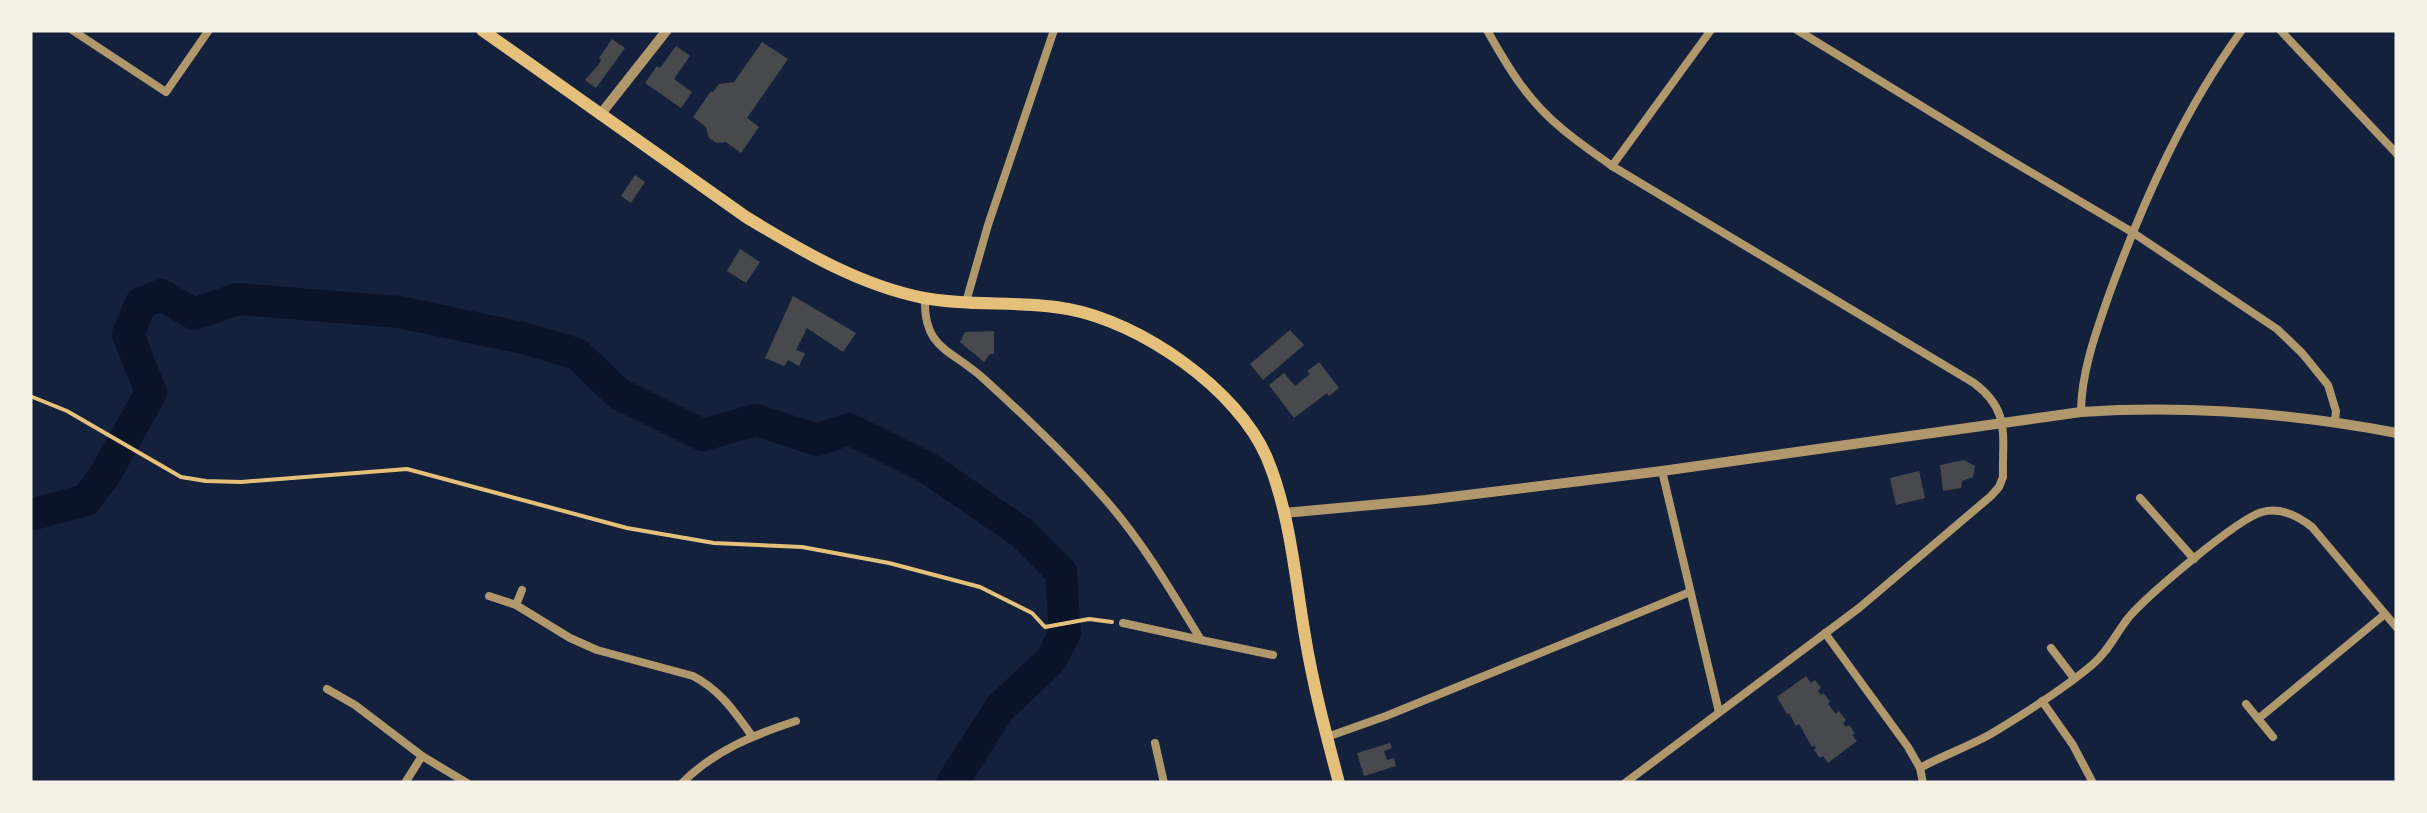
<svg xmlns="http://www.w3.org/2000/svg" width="2427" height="813" viewBox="0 0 2427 813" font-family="Arial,sans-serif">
  <rect width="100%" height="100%" fill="#14213d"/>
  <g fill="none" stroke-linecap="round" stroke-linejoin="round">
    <!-- river -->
    <polyline stroke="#0b132b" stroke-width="32" points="30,515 86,500 104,476 151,393 128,334 141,303 161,295 194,314 238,299 399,312 527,339 577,354 619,394 703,435 756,420 817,440 849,429 928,468 1022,533 1061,572 1065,633 1051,660 1000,708 952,783"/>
  </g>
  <!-- building -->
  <g fill="#48494c">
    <polygon points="612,39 625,48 596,88 585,80 599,64 601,60 599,58"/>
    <polygon points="762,42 788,59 747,118 759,127 741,153 726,142 717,143 709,138 706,127 693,117 711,91 713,92 719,84 734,82"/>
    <polygon points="676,46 690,56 674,79 692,92 681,108 645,83 657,66 660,68"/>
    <polygon points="635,175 645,182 631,203 621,196"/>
    <polygon points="740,249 760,262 746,283 727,271"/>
    <polygon points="793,296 856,333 843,352 807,328 796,350 805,353 799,366 788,360 784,366 765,358"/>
    <polygon points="1290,330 1304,345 1263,380 1250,364"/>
    <polygon points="994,331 994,354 990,354 984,362 960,342 965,332"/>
    <polygon points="1319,362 1339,388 1329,396 1327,393 1294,418 1269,385 1284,373 1295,386 1310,374 1307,371"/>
    <polygon points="1964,460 1975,466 1973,477 1962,481 1961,488 1943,491 1940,465"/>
    <polygon points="1919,471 1925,498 1896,505 1890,478"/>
    <polygon points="1806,676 1811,683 1815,680 1821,688 1818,691 1821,695 1823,693 1830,701 1828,704 1836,714 1839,711 1846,720 1843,723 1846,727 1849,725 1855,733 1852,735 1857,741 1828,763 1823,756 1820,758 1814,750 1816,748 1814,745 1812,747 1799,724 1796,726 1789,713 1787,714 1777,697"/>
    <polygon points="1390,743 1392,748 1384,751 1387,760 1394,758 1396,766 1364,776 1357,753"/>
  </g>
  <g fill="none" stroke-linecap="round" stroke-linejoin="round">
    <!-- path -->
    <polyline stroke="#e5c07b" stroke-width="4" points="30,396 67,411 181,477 206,481 241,482 407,469 627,528 714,543 802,547 889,563 980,587 1032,613 1045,627 1089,619 1112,622"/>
    <!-- minor -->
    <g stroke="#b1986c" stroke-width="8">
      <polyline points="72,30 166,92 209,30"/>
      <path d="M 1487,30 C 1507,66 1528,101 1560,127 C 1576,141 1594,153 1612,166 L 1974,383 C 2011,411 2002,434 2003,477 L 1999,487 L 1991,496 L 1859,608 L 1625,783"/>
      <polyline points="1797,30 1995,151 2132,232 2277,329 2302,353 2328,385 2336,411 2335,421"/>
      <polyline points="2280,30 2397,154"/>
      <polyline points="1612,166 1711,30"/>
      <path d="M 925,298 C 923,350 952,349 984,379 C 1028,419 1071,460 1110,505 C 1145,546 1173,594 1201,640 L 1273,655"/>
      <polyline points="966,302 988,225 1054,30"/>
      <path d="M 2081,412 C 2081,372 2097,329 2110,292 C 2144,199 2184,110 2242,30"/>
      <polyline points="1662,471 1719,712"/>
      <polyline points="2140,498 2194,559"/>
      <path d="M 489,596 L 516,605 L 570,638 L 597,650 L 693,676 C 720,690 734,711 752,736"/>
      <polyline points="516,605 522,590"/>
      <polyline points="1123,623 1201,640"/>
      <polyline points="1825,633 1908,747 1920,768 1923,783"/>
      <polyline points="2051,648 2074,678"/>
      <polyline points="327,689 355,705 422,756 467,783"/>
      <polyline points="2042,701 2073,745 2093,783"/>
      <polyline points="2246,704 2273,737"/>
      <polyline points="2258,719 2385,614"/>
      <polyline points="1327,737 1386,716 1690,592"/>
      <polyline points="1155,743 1164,783"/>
      <path d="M 1920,768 C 1942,756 1967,747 1989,735 C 2024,714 2061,691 2092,665 C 2108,652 2116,633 2129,617 C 2148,595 2237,519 2262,512 C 2280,507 2298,516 2312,527 L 2397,628"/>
      <polyline points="405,783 422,756"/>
      <path d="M 682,783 C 714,751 753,735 796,721"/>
    </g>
    <!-- tertiary -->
    <g stroke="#b1986c" stroke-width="10">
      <polyline points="600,115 667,30"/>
      <path d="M 1284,513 L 1426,500 L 1662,471 L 2081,412 C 2187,405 2292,413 2397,433"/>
    </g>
    <!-- trunk -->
    <path stroke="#e5c07b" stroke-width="12" d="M 482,30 L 746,217 C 802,251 859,285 924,298 C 971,307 1020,300 1068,309 C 1140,322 1238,389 1267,458 C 1290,513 1295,577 1305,636 C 1313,685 1326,734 1339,783"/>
  </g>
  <!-- border -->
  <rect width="2427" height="813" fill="none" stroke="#f6f1e7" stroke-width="65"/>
</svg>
